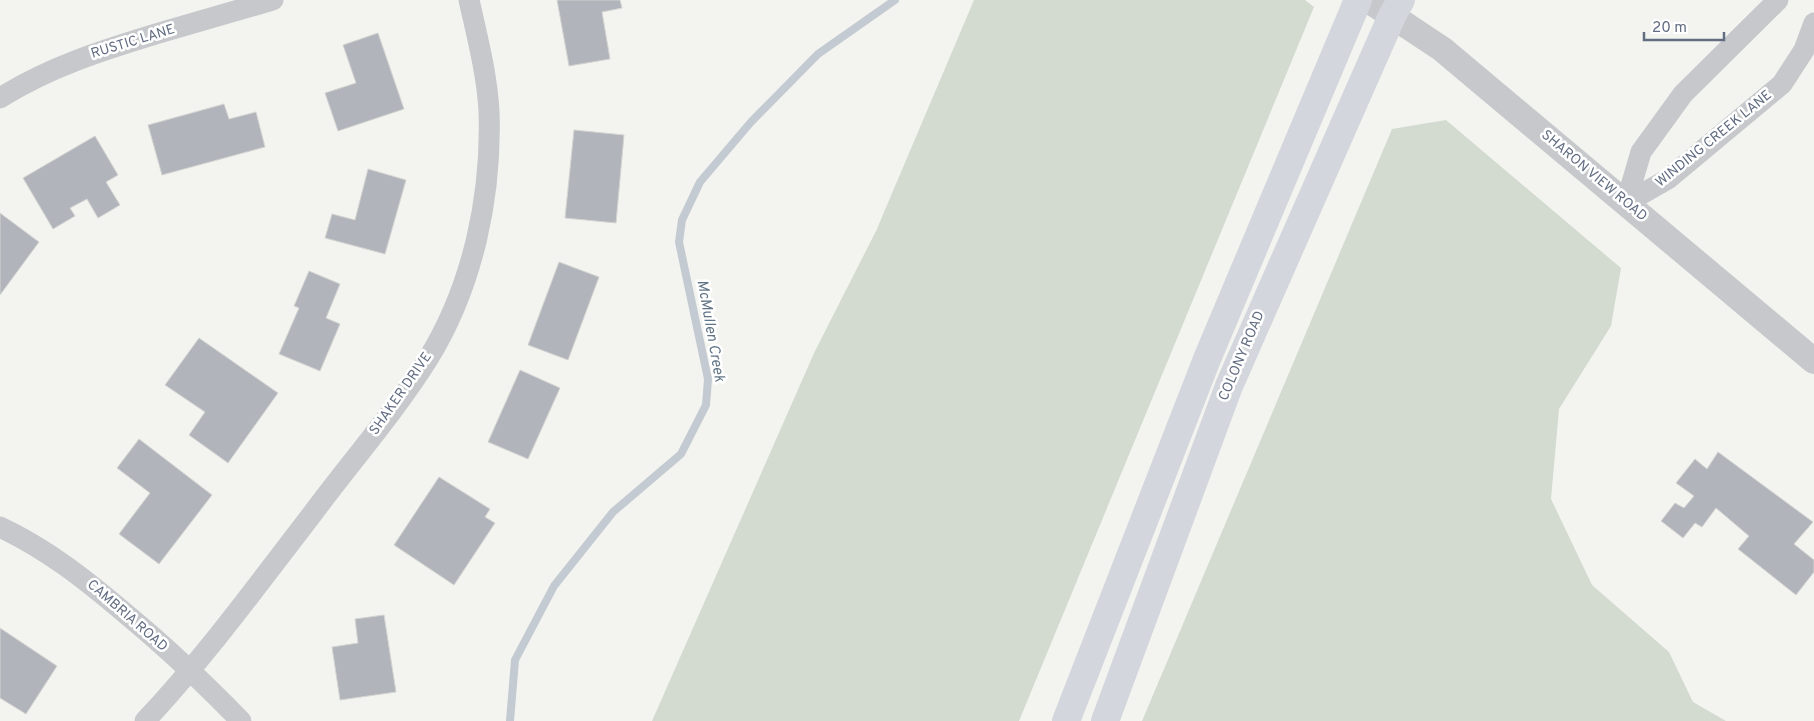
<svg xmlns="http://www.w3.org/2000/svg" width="1814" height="721" viewBox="0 0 1814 721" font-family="Overpass,sans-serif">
  <rect width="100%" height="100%" fill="#f3f4ef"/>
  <!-- green -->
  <g fill="#d3dbd0">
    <polygon points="974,0 1305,0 1314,7 1019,721 652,721 815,351 876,231"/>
    <polygon points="1446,120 1621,268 1611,326 1559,409 1551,499 1592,585 1669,652 1693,702 1726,721 1142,721 1392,129"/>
  </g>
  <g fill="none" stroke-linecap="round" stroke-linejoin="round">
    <!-- stream -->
    <polyline stroke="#c3cad1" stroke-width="8" points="510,721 515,660 554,586 613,512 681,454 706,405 708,379 679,242 682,220 700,182 751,122 818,54 895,0"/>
  </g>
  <!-- building -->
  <g fill="#b1b5bb" stroke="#d4d5d2">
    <polygon points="557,0 620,0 622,8 602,12 610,59 569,66"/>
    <polygon points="378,33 404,109 338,131 325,93 356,83 343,45"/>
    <polygon points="224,104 229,119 256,112 265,147 162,175 148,125"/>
    <polygon points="574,130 624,135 616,223 565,218"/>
    <polygon points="95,136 118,175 106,182 120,205 98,218 87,199 70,208 75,216 53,229 23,178"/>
    <polygon points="368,169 406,180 385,254 325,238 332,214 355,220"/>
    <polygon points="0,213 39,242 0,295"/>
    <polygon points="559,262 599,277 568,360 528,345"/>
    <polygon points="309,271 340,284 326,318 340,324 320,371 279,354 299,308 294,306"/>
    <polygon points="199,338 278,393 228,463 189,435 205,412 165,385"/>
    <polygon points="520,370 560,388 528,459 488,442"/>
    <polygon points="139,439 212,495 159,564 119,534 150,493 117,468"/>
    <polygon points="1718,452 1813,522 1794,544 1814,560 1814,572 1796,595 1738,549 1749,536 1716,508 1702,527 1695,523 1683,538 1661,521 1675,503 1684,508 1694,496 1676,483 1695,459 1707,469"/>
    <polygon points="439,477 490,509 485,517 495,523 454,585 394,545"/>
    <polygon points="384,615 396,692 340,700 332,647 358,643 355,619"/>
    <polygon points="0,628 57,666 26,714 0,698"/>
  </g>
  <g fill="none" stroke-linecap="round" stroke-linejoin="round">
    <!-- minor -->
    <g stroke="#c6c8cc" stroke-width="21">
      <polyline points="1778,0 1683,94 1641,152 1626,203 1668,179 1782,84 1804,50 1814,23"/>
      <path d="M 0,98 C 49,67 103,50 159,33 C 197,22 235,11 273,0"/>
      <path d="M 0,527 C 47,549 86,580 126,614 C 166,647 204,683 241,721"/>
      <path d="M 145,721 C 206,656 259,583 313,513 C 351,462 394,413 428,359 C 473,286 492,196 489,111 C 487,74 477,36 469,0"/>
    </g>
    <!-- tertiary -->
    <polyline stroke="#c6c8cc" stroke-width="26" points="1368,0 1442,49 1814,361"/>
    <!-- secondary -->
    <g stroke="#d3d6dc" stroke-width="28">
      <polyline points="1066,721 1207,359 1358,0"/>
      <polyline points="1105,721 1229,386 1392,16 1401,0"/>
    </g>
  </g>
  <g text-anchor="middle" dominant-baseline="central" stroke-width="5" stroke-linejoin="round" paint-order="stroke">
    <!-- street labels -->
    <g font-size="14" fill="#626d82" stroke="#fff">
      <text transform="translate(133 42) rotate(-17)">RUSTIC LANE</text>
      <text transform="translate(1714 139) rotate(-39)">WINDING CREEK LANE</text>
      <text transform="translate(1594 176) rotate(40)">SHARON VIEW ROAD</text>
      <text transform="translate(1242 356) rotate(-67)">COLONY ROAD</text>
      <text transform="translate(401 394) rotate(-55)">SHAKER DRIVE</text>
      <text transform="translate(127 616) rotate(41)">CAMBRIA ROAD</text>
    </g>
    <!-- water labels -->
    <g font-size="15" font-style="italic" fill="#627586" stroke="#fff">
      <text transform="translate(710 331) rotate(80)">McMullen Creek</text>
    </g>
  </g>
  <!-- scale -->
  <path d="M1644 32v8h80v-8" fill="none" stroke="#626d82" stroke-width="2.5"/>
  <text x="1652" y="32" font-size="15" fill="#626d82" stroke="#ffffff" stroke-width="4" paint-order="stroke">20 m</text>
</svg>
